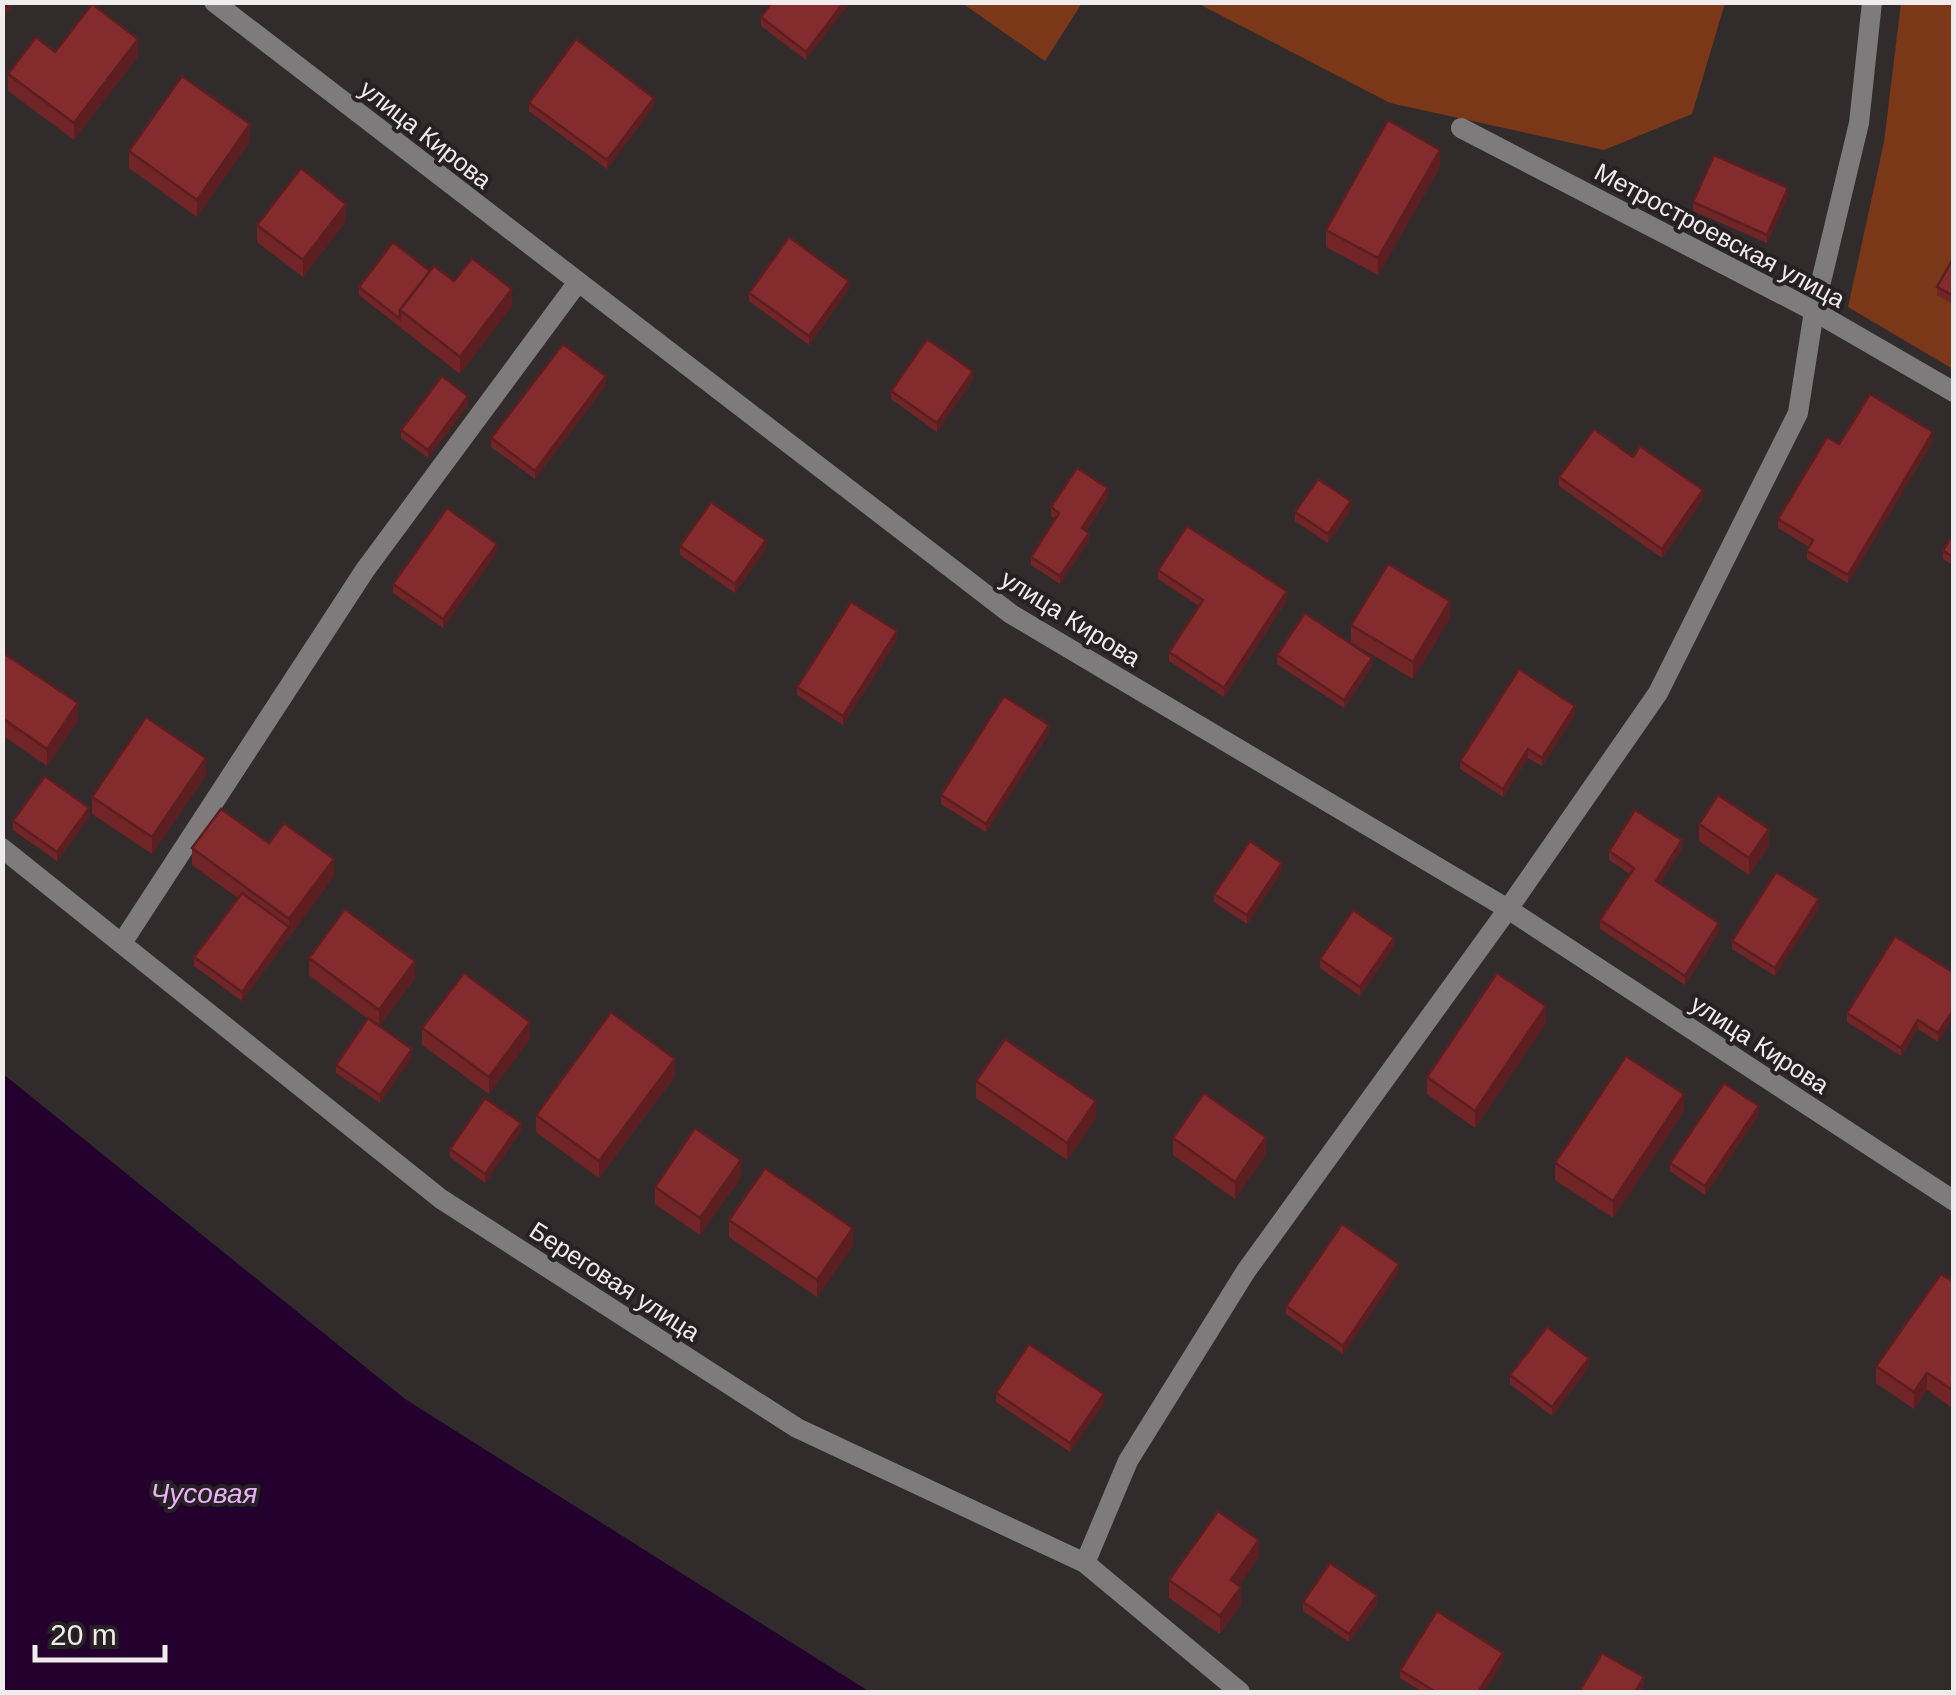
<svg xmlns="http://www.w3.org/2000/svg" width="1956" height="1695" viewBox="0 0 1956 1695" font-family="Helvetica,sans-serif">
  <rect width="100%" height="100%" fill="#322b2c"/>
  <!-- green -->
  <g fill="#7b3818">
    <polygon points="962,3 1082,3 1045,61"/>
    <polygon points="1197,3 1725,3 1692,114 1604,150 1390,103"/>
    <polygon points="1901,3 1953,3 1953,369 1848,307 1884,142"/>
  </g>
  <!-- water -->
  <polygon fill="#24002e" points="2,1073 405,1399 870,1692 3,1692"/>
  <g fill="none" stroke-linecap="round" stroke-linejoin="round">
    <!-- service -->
    <g stroke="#7f7b7d" stroke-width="20">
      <polyline points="1461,128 1814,311"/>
      <polyline points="122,943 365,570 578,282"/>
    </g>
    <!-- minor -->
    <g stroke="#7f7b7d" stroke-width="20">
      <polyline points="214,2 1011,614 1508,909 1954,1201"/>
      <polyline points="1814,311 1954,392"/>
      <polyline points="2,848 441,1199 797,1428 1085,1563 1240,1692"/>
      <polyline points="1085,1563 1128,1461 1246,1271 1508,909 1658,693 1798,413 1814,311 1859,123 1872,2"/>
    </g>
  </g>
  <!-- wall -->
  <g fill="#712527">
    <polygon points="849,2 806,60 761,26 761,17"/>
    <polygon points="138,56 74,140 8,91 8,74"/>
    <polygon points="529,103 654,106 607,169 529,111"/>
    <polygon points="250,141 197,217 129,168 129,151"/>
    <polygon points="1440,167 1378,275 1326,247 1326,230"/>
    <polygon points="1788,196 1767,243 1693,211 1693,202"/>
    <polygon points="346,221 303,277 257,242 257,225"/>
    <polygon points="1954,257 1954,305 1937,295 1937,287"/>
    <polygon points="430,271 512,306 460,374 359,295 359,287"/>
    <polygon points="849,289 809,345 749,301 749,293"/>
    <polygon points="973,380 937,432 891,399 891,391"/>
    <polygon points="606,385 535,479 491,447 491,438"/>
    <polygon points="468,405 428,458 401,438 401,430"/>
    <polygon points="1933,441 1848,583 1807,559 1807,551 1809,547 1778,528 1778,519 1839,444"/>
    <polygon points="1633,457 1703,499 1662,558 1559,486 1559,477"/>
    <polygon points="1108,497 1086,531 1089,541 1060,584 1031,565 1031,557 1056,519 1051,516 1051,507"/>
    <polygon points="1351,510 1328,543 1295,521 1295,512"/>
    <polygon points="1954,532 1954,566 1943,559 1943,551"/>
    <polygon points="680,546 766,549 735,593 680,555"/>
    <polygon points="497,552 443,628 393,593 393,584"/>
    <polygon points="1158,570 1287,600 1224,697 1169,661 1169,652 1199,606 1158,579"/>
    <polygon points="1450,618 1413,679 1351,642 1351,625"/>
    <polygon points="897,640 843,725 797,695 797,687"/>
    <polygon points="2,652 78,720 47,766 2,735"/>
    <polygon points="1277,655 1372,666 1344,708 1277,664"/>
    <polygon points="1575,715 1542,766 1528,758 1503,797 1460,769 1460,761"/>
    <polygon points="1049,733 986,832 941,804 941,795"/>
    <polygon points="206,775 152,854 92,814 92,797"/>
    <polygon points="89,817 57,861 13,830 13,821"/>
    <polygon points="1699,824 1769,846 1749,875 1699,841"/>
    <polygon points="269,843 334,876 242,1001 194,966 194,957 238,898 192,865 192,848"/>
    <polygon points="1682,849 1659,884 1719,932 1685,985 1600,929 1600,920 1630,874 1609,860 1609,851"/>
    <polygon points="1282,871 1247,924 1214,902 1214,894"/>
    <polygon points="1819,908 1775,976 1732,949 1732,941"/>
    <polygon points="1394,946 1360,996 1320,968 1320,959"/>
    <polygon points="309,958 415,978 379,1026 412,1057 380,1103 336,1073 336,1065 368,1019 309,975"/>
    <polygon points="1954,973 1938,1042 1918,1029 1901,1056 1847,1022 1847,1013"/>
    <polygon points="1546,1023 1475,1128 1427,1094 1427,1077"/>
    <polygon points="422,1028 530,1039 489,1094 422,1045"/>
    <polygon points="675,1076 599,1178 536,1132 536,1115"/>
    <polygon points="976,1081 1096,1118 1067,1160 976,1098"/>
    <polygon points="1684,1111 1613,1218 1555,1180 1555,1163"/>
    <polygon points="1759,1114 1705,1195 1670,1171 1670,1163"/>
    <polygon points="521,1131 485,1183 450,1157 450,1149"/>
    <polygon points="1173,1138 1266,1154 1235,1199 1173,1155"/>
    <polygon points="741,1177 700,1235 655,1204 655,1187"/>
    <polygon points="729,1220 853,1245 817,1297 729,1237"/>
    <polygon points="1399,1272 1343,1354 1286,1314 1286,1306"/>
    <polygon points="1954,1282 1954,1409 1927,1390 1914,1409 1876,1383 1876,1366"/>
    <polygon points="1589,1367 1552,1416 1510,1384 1510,1375"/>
    <polygon points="996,1393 1104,1403 1070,1452 996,1402"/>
    <polygon points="1259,1557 1239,1585 1241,1604 1220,1634 1169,1598 1169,1580"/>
    <polygon points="1303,1602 1377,1604 1349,1642 1303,1611"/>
    <polygon points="1503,1662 1484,1692 1423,1692 1400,1678 1400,1670"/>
  </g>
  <!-- shaded-wall -->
  <g fill="#5c1e20">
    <polygon points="3,2 15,2 2,20 2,3"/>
    <polygon points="844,2 849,2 849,4 806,60 806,52"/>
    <polygon points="138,39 138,56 74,140 74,123"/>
    <polygon points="654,98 654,106 607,169 607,160"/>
    <polygon points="250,124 250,141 197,217 197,200"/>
    <polygon points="1440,150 1440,167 1378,275 1378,258"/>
    <polygon points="1788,188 1788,196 1767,243 1767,235"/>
    <polygon points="346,204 346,221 303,277 303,260"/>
    <polygon points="849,281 849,289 809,345 809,336"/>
    <polygon points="512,289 512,306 460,374 460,357"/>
    <polygon points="973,371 973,380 937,432 937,423"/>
    <polygon points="606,376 606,385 535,479 535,471"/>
    <polygon points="468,396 468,405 428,458 428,450"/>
    <polygon points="1933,432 1933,441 1848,583 1848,575"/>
    <polygon points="1108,488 1108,497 1082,536 1082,528"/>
    <polygon points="1703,490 1703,499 1662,558 1662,549"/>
    <polygon points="1351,501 1351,510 1328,543 1328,534"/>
    <polygon points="1089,533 1089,541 1060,584 1060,576"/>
    <polygon points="766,540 766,549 735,593 735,584"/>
    <polygon points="497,544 497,552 443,628 443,619"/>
    <polygon points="1287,591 1287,600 1224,697 1224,688"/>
    <polygon points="1450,601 1450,618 1413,679 1413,662"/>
    <polygon points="897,631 897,640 843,725 843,716"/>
    <polygon points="1372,658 1372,666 1344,708 1344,700"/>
    <polygon points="78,703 78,720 47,766 47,749"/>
    <polygon points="1575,706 1575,715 1542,766 1542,758"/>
    <polygon points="1049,725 1049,733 986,832 986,824"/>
    <polygon points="1528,749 1528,758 1503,797 1503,789"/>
    <polygon points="206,758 206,775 152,854 152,837"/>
    <polygon points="89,808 89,817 57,861 57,852"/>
    <polygon points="1769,829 1769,846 1749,875 1749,858"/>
    <polygon points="1682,840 1682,849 1656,890 1656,881"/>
    <polygon points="334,859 334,876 242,1001 242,992 289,927 289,919"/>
    <polygon points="1282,863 1282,871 1247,924 1247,915"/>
    <polygon points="1819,899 1819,908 1775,976 1775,968"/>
    <polygon points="1719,923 1719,932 1685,985 1685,976"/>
    <polygon points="1394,938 1394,946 1360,996 1360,987"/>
    <polygon points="415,961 415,978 379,1027 379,1010"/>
    <polygon points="1546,1006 1546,1023 1475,1128 1475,1111"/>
    <polygon points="1954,1009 1954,1017 1938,1042 1938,1033"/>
    <polygon points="1918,1020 1918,1029 1901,1056 1901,1048"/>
    <polygon points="530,1022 530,1039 489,1094 489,1077"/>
    <polygon points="412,1049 412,1057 380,1103 380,1095"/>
    <polygon points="675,1059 675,1076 599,1178 599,1161"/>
    <polygon points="1684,1094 1684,1111 1613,1218 1613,1201"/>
    <polygon points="1096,1101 1096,1118 1067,1160 1067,1143"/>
    <polygon points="1759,1106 1759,1114 1705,1195 1705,1186"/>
    <polygon points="521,1123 521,1131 485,1183 485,1174"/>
    <polygon points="1266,1137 1266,1154 1235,1199 1235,1182"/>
    <polygon points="741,1160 741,1177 700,1235 700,1218"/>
    <polygon points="853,1228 853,1245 817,1297 817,1280"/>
    <polygon points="1399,1264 1399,1272 1343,1354 1343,1346"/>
    <polygon points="1589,1358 1589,1367 1552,1416 1552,1407"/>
    <polygon points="1927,1373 1927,1390 1914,1409 1914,1392"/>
    <polygon points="1104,1394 1104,1403 1070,1452 1070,1443"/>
    <polygon points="1259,1540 1259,1557 1231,1597 1231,1580"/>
    <polygon points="1241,1587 1241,1604 1220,1634 1220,1616"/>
    <polygon points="1377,1595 1377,1604 1349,1642 1349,1634"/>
    <polygon points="1503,1653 1503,1662 1484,1692 1478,1692"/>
    <polygon points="1644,1677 1644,1686 1640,1692 1635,1692"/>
  </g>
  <!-- building -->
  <g fill="#832b2d" stroke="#5c1e20" stroke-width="2.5">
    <polygon points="772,2 844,2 806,52 761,17"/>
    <polygon points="92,4 138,39 74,123 8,74 36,37 55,52"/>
    <polygon points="576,39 654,98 607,160 529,103"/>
    <polygon points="182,76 250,124 197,200 129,151"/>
    <polygon points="1388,120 1440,150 1378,258 1326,230"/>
    <polygon points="1714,155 1788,188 1767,235 1693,202"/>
    <polygon points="301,168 346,204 303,260 257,225"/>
    <polygon points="789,237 849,281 809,336 749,293"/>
    <polygon points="393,242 430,271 400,310 400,319 359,287"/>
    <polygon points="1954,257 1954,296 1937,287"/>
    <polygon points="472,258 512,289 460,357 400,310 434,266 454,281"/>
    <polygon points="927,339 973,371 937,423 891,391"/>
    <polygon points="563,344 606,376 535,471 491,438"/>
    <polygon points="442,376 468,396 428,450 401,430"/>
    <polygon points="1870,394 1933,432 1848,575 1807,551 1813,540 1778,519 1827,437 1839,444"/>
    <polygon points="1594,429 1633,457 1640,446 1703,490 1662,549 1559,477"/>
    <polygon points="1077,468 1108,488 1082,528 1089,533 1060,576 1031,557 1059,513 1051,507"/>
    <polygon points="1318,479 1351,501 1328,534 1295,512"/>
    <polygon points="711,502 766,540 735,584 680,546"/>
    <polygon points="447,508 497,544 443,619 393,584"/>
    <polygon points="1187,526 1287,591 1224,688 1169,652 1203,600 1158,570"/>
    <polygon points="1954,532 1954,557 1943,551"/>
    <polygon points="1388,564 1450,601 1413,662 1351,625"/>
    <polygon points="851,602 897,631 843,716 797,687"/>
    <polygon points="1305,613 1372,658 1344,700 1277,655"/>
    <polygon points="2,652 78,703 47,749 2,718"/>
    <polygon points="1519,669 1575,706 1542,758 1528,749 1503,789 1460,761"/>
    <polygon points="1004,696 1049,725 986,824 941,795"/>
    <polygon points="146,717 206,758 152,837 92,797"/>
    <polygon points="45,776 89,808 57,852 13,821"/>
    <polygon points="1718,795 1769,829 1749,858 1699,824"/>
    <polygon points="221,809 269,843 284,823 334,859 289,919 192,848"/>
    <polygon points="1635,810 1682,840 1656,881 1719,923 1685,976 1600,920 1634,868 1609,851"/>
    <polygon points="1250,841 1282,863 1247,915 1214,894"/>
    <polygon points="1776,872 1819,899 1775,968 1732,941"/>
    <polygon points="242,893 289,927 242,992 194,957"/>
    <polygon points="345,909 415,961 379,1010 309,958"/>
    <polygon points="1353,910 1394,938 1360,987 1320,959"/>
    <polygon points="1895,936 1954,973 1954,1009 1938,1033 1918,1020 1901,1048 1847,1013"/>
    <polygon points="464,973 530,1022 489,1077 422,1028"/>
    <polygon points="1497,973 1546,1006 1475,1111 1427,1077"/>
    <polygon points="611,1012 675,1059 599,1161 536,1115"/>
    <polygon points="368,1018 412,1049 380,1095 336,1065"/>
    <polygon points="1005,1039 1096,1101 1067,1143 976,1081"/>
    <polygon points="1626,1056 1684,1094 1613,1201 1555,1163"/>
    <polygon points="1724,1083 1759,1106 1705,1186 1670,1163"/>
    <polygon points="1204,1093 1266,1137 1235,1182 1173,1138"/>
    <polygon points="485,1098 521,1123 485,1174 450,1149"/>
    <polygon points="695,1128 741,1160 700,1218 655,1187"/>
    <polygon points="765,1168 853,1228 817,1280 729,1220"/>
    <polygon points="1342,1224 1399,1264 1343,1346 1286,1306"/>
    <polygon points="1941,1274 1954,1282 1954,1391 1927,1373 1914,1392 1876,1366"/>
    <polygon points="1547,1327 1589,1358 1552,1407 1510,1375"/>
    <polygon points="1029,1344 1104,1394 1070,1443 996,1393"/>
    <polygon points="1218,1511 1259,1540 1231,1580 1241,1587 1220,1616 1169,1580"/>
    <polygon points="1330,1563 1377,1595 1349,1634 1303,1602"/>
    <polygon points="1437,1611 1503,1653 1478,1692 1436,1692 1400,1670"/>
    <polygon points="1602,1653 1644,1677 1635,1692 1579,1692"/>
  </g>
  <g text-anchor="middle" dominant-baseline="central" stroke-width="8" stroke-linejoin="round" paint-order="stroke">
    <!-- street labels -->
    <g font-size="25" fill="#f0ebec" stroke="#282123">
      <text transform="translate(426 134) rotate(38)">улица Кирова</text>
      <text transform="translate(1720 235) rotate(28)">Метростроевская улица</text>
      <text transform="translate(1071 618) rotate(32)">улица Кирова</text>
      <text transform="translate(1760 1044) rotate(33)">улица Кирова</text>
      <text transform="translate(615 1281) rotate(33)">Береговая улица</text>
    </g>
    <!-- water labels -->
    <g font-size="28" font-style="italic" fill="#ebb0fc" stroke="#282123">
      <text x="204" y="1493">Чусовая</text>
    </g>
  </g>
  <!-- border -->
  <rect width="1956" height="1695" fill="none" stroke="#f0ebec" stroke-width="10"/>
  <!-- scale -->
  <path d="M35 1645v15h130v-15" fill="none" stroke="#f0ebec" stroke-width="5"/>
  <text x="50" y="1645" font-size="30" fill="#f0ebec" stroke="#282123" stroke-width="8" paint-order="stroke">20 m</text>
</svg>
